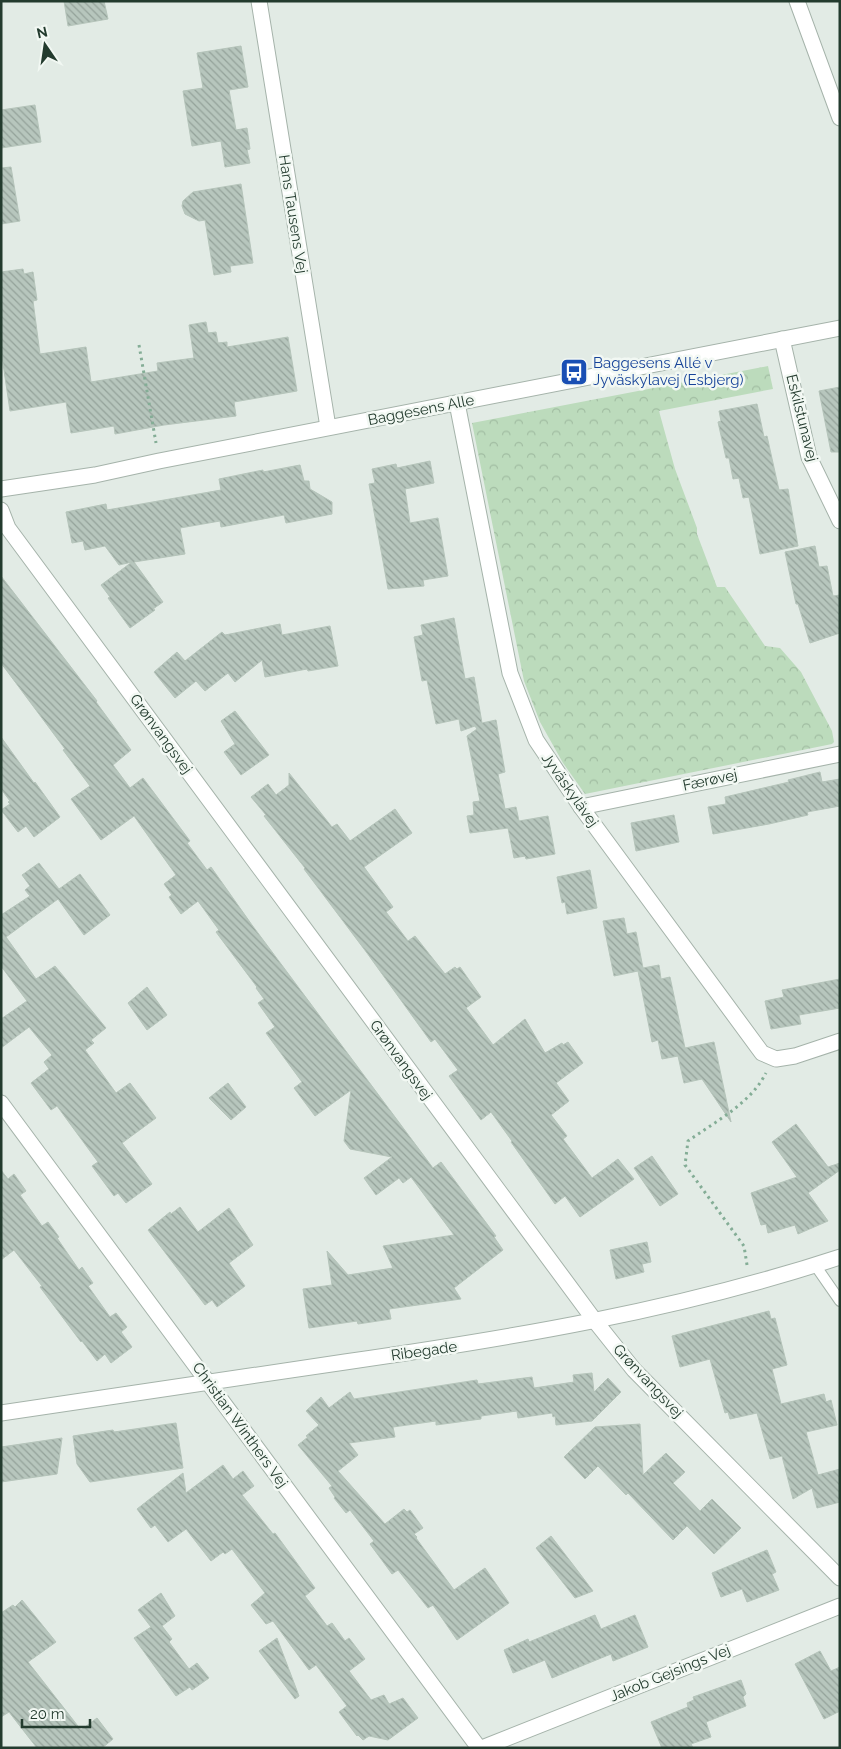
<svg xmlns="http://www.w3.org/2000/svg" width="841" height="1749" viewBox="0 0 841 1749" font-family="Raleway,sans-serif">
  <defs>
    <pattern id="forest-crowns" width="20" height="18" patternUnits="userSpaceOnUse" patternTransform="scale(1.25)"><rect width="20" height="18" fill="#bcdbbc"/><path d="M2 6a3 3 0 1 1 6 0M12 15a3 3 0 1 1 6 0" fill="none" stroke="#a1bda2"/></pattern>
    <pattern id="building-back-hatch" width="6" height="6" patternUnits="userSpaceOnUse" patternTransform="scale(1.25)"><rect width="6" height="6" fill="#b7c6bd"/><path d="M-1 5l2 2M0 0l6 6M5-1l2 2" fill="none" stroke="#94a29a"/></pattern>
  </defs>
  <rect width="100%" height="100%" fill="#e2ebe5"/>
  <!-- forest -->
  <polygon fill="url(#forest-crowns)" points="768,366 773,389 659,411 675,469 697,528 697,534 717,587 725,587 765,646 780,648 801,672 832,731 834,742 832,744 585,794 563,763 540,722 524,681 472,423"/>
  <!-- building -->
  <g fill="url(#building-back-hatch)" stroke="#b5c4ba">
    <polygon points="64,1 104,1 108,19 68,26"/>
    <polygon points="241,46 248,87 229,90 236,130 247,128 250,149 247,150 250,163 225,167 221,141 192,146 183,91 203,88 197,53"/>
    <polygon points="35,105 41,142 1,148 1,110"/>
    <polygon points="11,167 20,221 1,224 1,168"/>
    <polygon points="241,184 253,263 230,266 231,272 214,275 205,220 199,221 185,214 182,206 183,201 193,192"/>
    <polygon points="23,269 24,274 33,272 37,300 33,301 40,354 86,347 91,382 158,371 157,363 194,358 189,325 206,322 208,333 216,332 218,343 227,342 227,347 288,337 297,391 234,402 236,416 164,425 115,434 114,426 71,433 66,402 10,411 1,350 1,272"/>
    <polygon points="840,387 840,452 831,452 819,391"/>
    <polygon points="757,404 764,437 767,436 779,490 788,489 798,546 760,554 749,497 743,498 739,478 733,479 729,458 726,458 718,422 721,421 719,411"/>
    <polygon points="430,461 434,483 405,489 410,523 438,518 448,576 423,580 424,586 388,589 369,484 375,483 372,469 396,464 397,468"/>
    <polygon points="300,465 304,481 309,481 310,489 332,502 332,514 286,523 284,515 221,527 220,521 180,528 185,554 134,562 163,602 153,609 155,610 130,628 108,598 110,597 101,585 132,562 119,565 105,546 85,550 83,541 72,543 66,512 106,504 107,510 221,490 219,479 263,470 263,472"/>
    <polygon points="815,546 819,567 827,566 833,596 840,595 840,633 810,643 798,604 796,604 785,552"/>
    <polygon points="1,576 97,701 96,702 131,750 113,765 130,788 143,778 190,841 187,843 207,870 211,867 252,925 433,1168 441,1162 496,1236 494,1237 503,1250 454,1288 461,1299 389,1309 391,1319 358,1324 357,1321 309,1328 303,1289 332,1285 327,1251 348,1275 393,1268 383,1246 454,1235 411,1177 403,1183 399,1178 376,1195 364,1178 392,1157 350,1149 344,1141 351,1090 315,1116 294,1088 302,1082 266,1033 275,1027 258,1003 264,999 256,988 257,987 216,932 219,930 198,901 181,914 169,897 172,895 164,884 176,875 134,816 101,840 71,799 90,786 63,750 65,749 1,663"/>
    <polygon points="454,618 465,679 474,677 482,723 496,720 505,772 498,774 505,809 516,807 519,821 548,816 555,854 526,859 525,856 514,858 508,828 470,833 467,816 474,815 473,802 480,801 467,736 477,729 475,726 461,731 459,719 436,724 427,680 422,681 414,637 423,635 421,625"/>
    <polygon points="280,624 282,635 330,626 338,666 308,671 307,669 265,677 262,660 235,682 228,673 205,691 196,681 175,698 154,672 177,652 185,661 222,632 225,635"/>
    <polygon points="235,711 269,755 241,775 224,752 235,744 221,721"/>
    <polygon points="1,737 34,783 35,782 60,817 34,837 26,826 18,832 1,810 10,804 8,802 10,801 1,789"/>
    <polygon points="820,772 822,782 840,779 840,806 807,812 808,815 769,824 713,834 708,807 726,804 725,797 789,782 788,780"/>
    <polygon points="289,773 332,827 337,824 350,841 395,809 412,833 364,867 393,907 386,912 408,941 415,936 445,974 455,967 457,969 460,967 481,997 466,1008 493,1045 525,1019 545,1053 562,1043 563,1045 568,1042 583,1063 556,1083 569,1101 551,1115 567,1136 563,1139 592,1178 618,1159 634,1179 580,1217 565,1196 555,1204 511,1142 512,1141 491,1112 481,1120 449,1076 458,1070 435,1039 431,1042 367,953 304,869 305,868 264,816 266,815 251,797 268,784 276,795 289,785"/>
    <polygon points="674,815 679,842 636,851 631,823"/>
    <polygon points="39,863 59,889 80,874 110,915 84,935 58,899 6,937 36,979 55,966 106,1028 91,1040 94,1043 85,1050 116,1093 130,1083 156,1118 122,1143 152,1184 126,1203 118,1193 114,1196 92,1166 98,1162 57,1106 51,1110 31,1083 49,1069 44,1062 52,1055 29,1027 1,1048 1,1019 27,1001 1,966 1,915 30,896 25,890 30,886 22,875"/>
    <polygon points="590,870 597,908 567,914 565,902 562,903 557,877"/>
    <polygon points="624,918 627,934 636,932 643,968 659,965 661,979 670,977 685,1048 714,1042 731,1122 702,1079 684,1083 678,1056 662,1059 658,1040 652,1042 638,971 614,976 603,921"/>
    <polygon points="840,979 840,1008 799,1015 801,1024 771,1029 765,1001 784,997 782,990"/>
    <polygon points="147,987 167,1015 147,1030 128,1003"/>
    <polygon points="228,1083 246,1107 231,1120 209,1098"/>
    <polygon points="796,1124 828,1167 840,1163 840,1170 808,1193 828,1221 798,1234 795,1225 768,1233 766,1224 761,1225 751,1193 797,1177 772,1142"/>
    <polygon points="652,1156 678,1194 660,1206 634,1168"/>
    <polygon points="1,1170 8,1179 14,1174 26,1191 20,1195 42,1226 48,1222 59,1237 57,1238 79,1270 82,1267 93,1283 88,1286 110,1317 116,1313 127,1327 121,1332 132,1347 111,1363 105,1354 97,1361 82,1341 81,1342 40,1287 42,1286 14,1250 1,1260"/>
    <polygon points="180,1207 198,1232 229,1208 253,1245 229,1263 245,1286 217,1307 212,1300 205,1305 148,1230 170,1212 171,1214"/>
    <polygon points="647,1242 651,1262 642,1264 644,1272 616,1279 610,1250"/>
    <polygon points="769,1311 771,1319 775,1318 787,1365 772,1369 781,1404 824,1394 826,1402 831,1400 837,1425 806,1432 818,1475 840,1469 840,1502 817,1508 812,1488 793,1499 782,1456 770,1459 757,1413 730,1419 728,1412 725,1413 710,1359 680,1367 672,1336"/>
    <polygon points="592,1373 594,1392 608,1378 621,1392 592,1421 556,1425 555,1416 553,1417 552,1413 518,1418 517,1411 481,1416 481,1419 436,1425 436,1421 393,1427 395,1437 349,1443 358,1455 338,1471 385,1524 404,1509 407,1512 410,1510 423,1528 414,1534 417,1537 416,1538 454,1590 485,1568 509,1603 457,1640 433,1605 428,1608 398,1570 392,1574 370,1544 374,1541 350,1510 346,1513 334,1498 335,1497 329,1488 332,1486 298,1445 308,1437 306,1436 319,1425 306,1411 321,1397 329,1408 350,1392 354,1399 477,1380 478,1384 532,1377 534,1388 574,1382 573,1375"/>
    <polygon points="176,1423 183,1468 90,1482 77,1464 73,1436 113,1430 114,1432"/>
    <polygon points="640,1424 643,1475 666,1453 685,1472 673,1483 700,1511 712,1499 741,1528 714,1554 687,1526 673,1540 628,1493 626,1495 598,1466 585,1479 564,1457 595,1427"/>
    <polygon points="62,1438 57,1474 1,1482 1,1447"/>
    <polygon points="223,1465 233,1479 243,1471 254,1486 242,1495 273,1534 275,1533 315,1588 305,1596 327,1626 332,1623 345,1641 349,1638 365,1659 349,1671 371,1700 384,1695 389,1704 403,1698 418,1718 388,1740 369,1736 363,1740 358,1735 357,1736 339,1712 347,1706 316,1665 309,1670 273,1621 266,1624 251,1605 265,1593 232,1549 225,1554 223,1552 211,1561 186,1529 168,1542 155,1525 151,1528 137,1509 183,1473 186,1493"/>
    <polygon points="551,1536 574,1566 593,1591 575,1598 536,1548"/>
    <polygon points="767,1550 776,1572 772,1574 779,1590 747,1602 742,1589 721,1597 712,1573"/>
    <polygon points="161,1593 175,1616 162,1626 172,1639 169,1642 189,1669 197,1663 209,1678 192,1690 190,1687 176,1696 134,1638 151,1627 138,1610"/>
    <polygon points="22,1600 56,1642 28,1662 81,1730 97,1718 113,1739 102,1748 37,1748 9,1712 1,1717 1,1613 13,1605 15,1607"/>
    <polygon points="595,1615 601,1629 635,1615 648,1647 613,1661 611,1654 552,1678 545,1660 513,1673 504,1650 528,1639 529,1642"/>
    <polygon points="277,1638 299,1696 295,1699 259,1651"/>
    <polygon points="820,1651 831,1671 840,1667 840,1711 824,1719 795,1664"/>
    <polygon points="741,1680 746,1694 743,1697 746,1706 706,1722 711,1737 691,1744 693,1748 662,1748 651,1722 688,1707 687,1703 694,1700 693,1697"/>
  </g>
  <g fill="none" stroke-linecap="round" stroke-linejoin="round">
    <!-- service casing -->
    <g stroke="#a5b3aa" stroke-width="12">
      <polyline id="service" points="815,1265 840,1301"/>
    </g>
    <!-- minor casing -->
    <g stroke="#a5b3aa" stroke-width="17">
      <g id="minor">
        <polyline points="259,1 328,427"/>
        <polyline points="797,1 840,118"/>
        <polyline points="782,339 809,457 840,521"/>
        <polyline points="457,403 510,673 536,740 581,807 762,1053 776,1059 795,1056 840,1041"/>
        <polyline points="1,489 95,475 159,461 840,328"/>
        <polyline points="1,510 8,528 595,1321 634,1370 840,1578"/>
        <polyline points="581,807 840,754"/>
        <polyline points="1,1103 479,1748"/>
        <path d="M 1,1413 C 116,1396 230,1379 345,1362 C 512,1338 679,1310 840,1257"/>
        <polyline points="482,1748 840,1606"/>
      </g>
    </g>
    <!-- path -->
    <g stroke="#84ad96" stroke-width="3" stroke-dasharray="2.5 4" stroke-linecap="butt">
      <polyline points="139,345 156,443"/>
      <path d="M 747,1265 L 744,1246 L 685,1165 L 688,1141 C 716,1121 750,1104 766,1073"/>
    </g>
    <!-- service -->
    <use href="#service" stroke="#fff" stroke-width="10"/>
    <!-- minor -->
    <use href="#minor" stroke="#fff" stroke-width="15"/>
  </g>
  <!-- icons -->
  <defs>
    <g id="bus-square" transform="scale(1.4375)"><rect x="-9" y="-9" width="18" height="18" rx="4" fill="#1a4fb4" stroke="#f2f8f3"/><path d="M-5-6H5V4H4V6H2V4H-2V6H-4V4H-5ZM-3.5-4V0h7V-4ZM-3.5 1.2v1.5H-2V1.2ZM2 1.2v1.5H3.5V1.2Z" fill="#fff"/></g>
  </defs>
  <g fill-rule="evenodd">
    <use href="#bus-square" x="574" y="372"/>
  </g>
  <g text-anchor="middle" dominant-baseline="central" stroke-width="5" stroke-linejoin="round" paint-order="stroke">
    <!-- street labels -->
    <g font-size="15" fill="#233b2e" stroke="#f2f8f3">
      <text transform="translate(293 214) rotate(81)">Hans Tausens Vej</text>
      <text transform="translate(421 410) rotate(-11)">Baggesens Alle</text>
      <text transform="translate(802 418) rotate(76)">Eskilstunavej</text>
      <text transform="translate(161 734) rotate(54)">Grønvangsvej</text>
      <text transform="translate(710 780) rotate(-12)">Færøvej</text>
      <text transform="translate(570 790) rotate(55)">Jyväskylävej</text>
      <text transform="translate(401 1060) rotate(54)">Grønvangsvej</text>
      <text transform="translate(424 1351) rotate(-8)">Ribegade</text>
      <text transform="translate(648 1381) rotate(47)">Grønvangsvej</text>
      <text transform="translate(240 1425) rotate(54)">Christian Winthers Vej</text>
      <text transform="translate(670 1673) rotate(-22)">Jakob Gejsings Vej</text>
    </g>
    <!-- transit labels -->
    <g font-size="15" fill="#164399" stroke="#f2f8f3" text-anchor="start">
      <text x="593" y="363">Baggesens Allé v<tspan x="593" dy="17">Jyväskylavej (Esbjerg)</tspan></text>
    </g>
  </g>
  <!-- border -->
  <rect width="841" height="1749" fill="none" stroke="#233b2e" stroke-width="5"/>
  <!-- north arrow -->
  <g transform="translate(45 45) rotate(347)" stroke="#f2f8f3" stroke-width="4" paint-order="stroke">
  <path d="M0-4L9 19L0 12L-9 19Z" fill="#233b2e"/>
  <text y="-8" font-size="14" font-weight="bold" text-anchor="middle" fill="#233b2e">N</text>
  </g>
  <!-- scale -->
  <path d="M22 1719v8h68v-8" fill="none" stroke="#233b2e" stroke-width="2.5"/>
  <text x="30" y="1719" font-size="15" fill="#233b2e" stroke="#f2f8f3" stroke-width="4" paint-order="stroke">20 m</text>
</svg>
